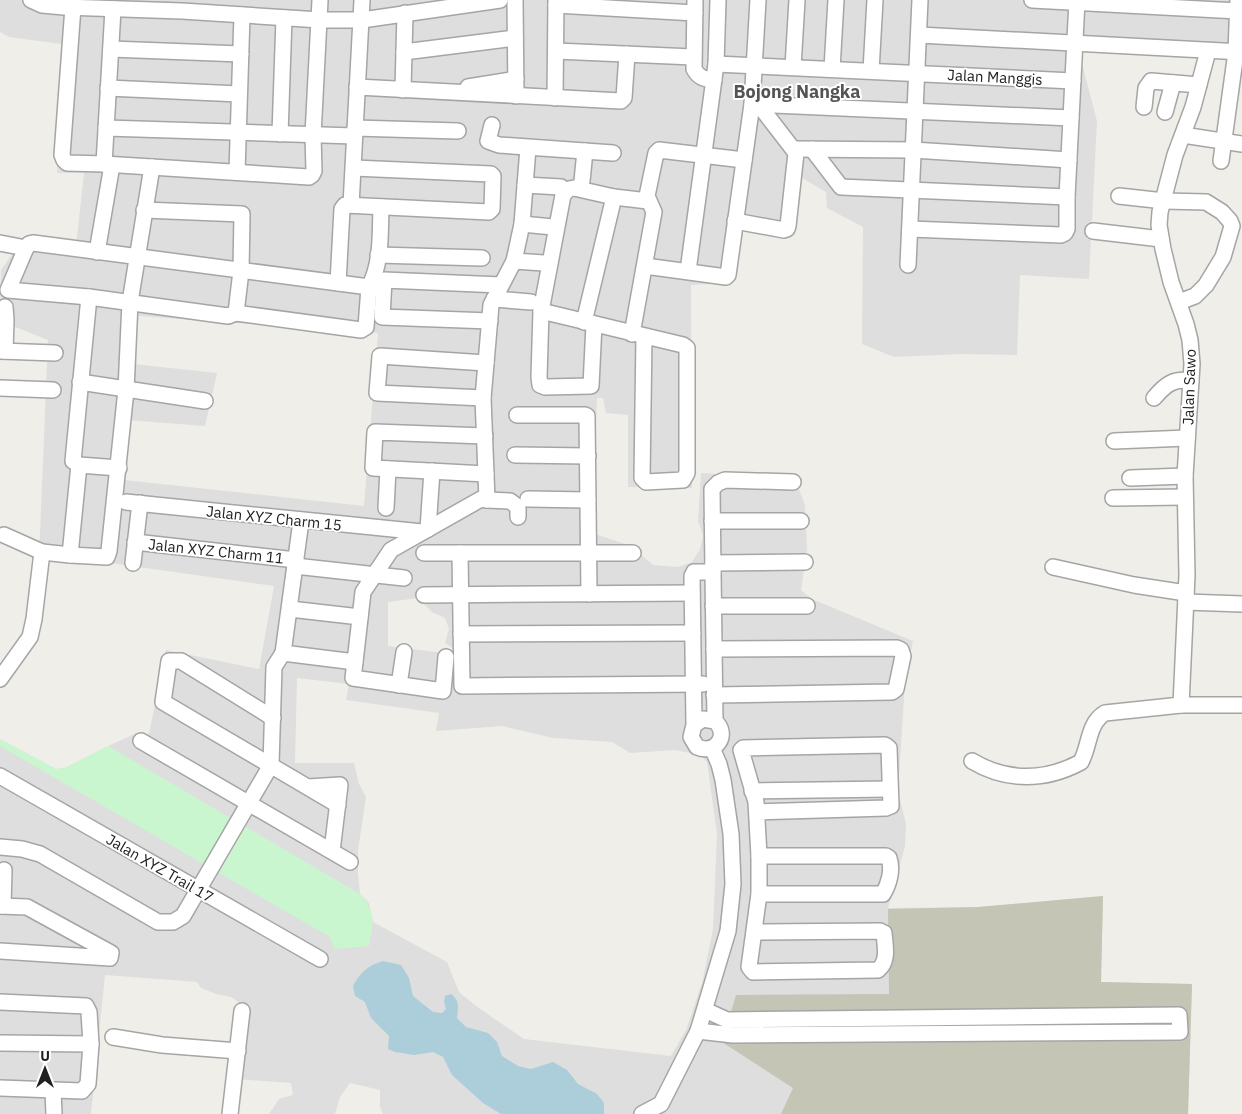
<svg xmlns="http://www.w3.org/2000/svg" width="1242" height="1114" viewBox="0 0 1242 1114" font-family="'IBM Plex Sans',sans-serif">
  <rect width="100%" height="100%" fill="#f0eee8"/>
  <!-- residential -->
  <path fill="#dfdede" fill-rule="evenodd" d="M 0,0 L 1242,0 L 1242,60 L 1205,53 L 1079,52 L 1097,121 L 1089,279 L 1020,275 L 1017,355 L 961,354 L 894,357 L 862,344 L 863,227 L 827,208 L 826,192 L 797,175 L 790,237 L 733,227 L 733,283 L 691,285 L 692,488 L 628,487 L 628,415 L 606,413 L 603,398 L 597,398 L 594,475 L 595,534 L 631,546 L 653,565 L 678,567 L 692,562 L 700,549 L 703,535 L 698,521 L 701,473 L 795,479 L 805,505 L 807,549 L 801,590 L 812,599 L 913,641 L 905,682 L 898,792 L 906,824 L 905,846 L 888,908 L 978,907 L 1103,896 L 1101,982 L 1192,984 L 1188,1114 L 383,1114 L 380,1107 L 380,1090 L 350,1083 L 340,1097 L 335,1114 L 269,1114 L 279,1099 L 293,1095 L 291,1083 L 237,1079 L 242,1005 L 231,997 L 216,994 L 201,988 L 197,982 L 105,975 L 91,1114 L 0,1114 L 0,739 L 56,769 L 65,768 L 108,746 L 137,733 L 149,734 L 166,650 L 259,669 L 274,586 L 117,564 L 39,558 L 48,340 L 0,321 L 1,270 L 24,237 L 76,246 L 84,173 L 57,173 L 61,44 L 9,37 L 0,32 ZM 139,316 L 378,333 L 364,506 L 124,480 L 126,420 L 205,426 L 217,373 L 133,364 ZM 418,598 L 432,612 L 445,618 L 449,629 L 445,643 L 456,650 L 455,653 L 445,649 L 444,653 L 388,646 L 388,602 ZM 297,678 L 349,684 L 346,700 L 439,713 L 436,731 L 502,726 L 553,738 L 612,742 L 630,753 L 675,750 L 700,755 L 707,762 L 717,834 L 713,929 L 702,983 L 686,1030 L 671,1056 L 524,1039 L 476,1006 L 459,992 L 447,962 L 373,922 L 369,903 L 360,894 L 358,874 L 358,850 L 366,797 L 359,784 L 354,763 L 295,763 Z"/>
  <!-- construction -->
  <polygon fill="#c4c5b4" points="1103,896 1101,982 1192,984 1188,1114 781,1114 793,1088 722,1042 736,995 889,994 888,909 978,907"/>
  <!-- park -->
  <path fill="#c9f6cf" d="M 0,739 L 56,769 L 65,768 L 108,746 L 360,894 C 377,912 373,924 369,946 L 334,949 L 330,937 L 0,746 Z"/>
  <!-- water -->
  <path fill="#accdda" d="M 383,961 L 401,965 L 409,978 L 413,996 L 433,1012 L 442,1013 L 446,1009 L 444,1002 L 445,996 L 451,994 C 460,1001 458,1007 457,1018 L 466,1027 L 488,1033 L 497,1042 L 502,1056 L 518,1066 L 531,1069 L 553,1062 L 567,1070 L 578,1084 L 597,1094 L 604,1103 L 604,1114 L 501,1114 L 483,1103 L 452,1075 L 443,1057 L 433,1052 L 414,1055 L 395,1052 L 388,1049 L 389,1036 L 371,1018 L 365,1002 L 355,996 L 353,986 C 361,972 367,966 383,961 Z"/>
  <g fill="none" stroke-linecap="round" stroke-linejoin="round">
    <!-- minor casing -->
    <g stroke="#a5a5a5" stroke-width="18">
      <g id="minor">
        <polyline points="31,0 42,5 64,7 182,11 320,20 362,20 500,0"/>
        <polyline points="515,0 516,96"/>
        <path d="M 695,0 L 694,69 C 699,78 704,79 714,80"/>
        <polyline points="758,0 752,104 1071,118"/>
        <polyline points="1032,0 1238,11"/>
        <polyline points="556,5 695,13"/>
        <polyline points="73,7 62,155 64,160 67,163 104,164 309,177 312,175 314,171 313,135 320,0"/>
        <polyline points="919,35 1242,52"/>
        <polyline points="111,49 241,54"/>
        <polyline points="556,51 693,57"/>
        <polyline points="404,52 515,38"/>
        <polyline points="716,64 1073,81"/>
        <polyline points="793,67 797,0"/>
        <polyline points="832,69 836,0"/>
        <polyline points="871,71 875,0"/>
        <polyline points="357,87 621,101 624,98 627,54"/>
        <polyline points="468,87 516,79"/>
        <polyline points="108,88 239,94"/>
        <polyline points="403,90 405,13"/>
        <polyline points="555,98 556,0"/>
        <polyline points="1144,107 1146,88 1151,81 1199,85"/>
        <polyline points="1165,112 1173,83"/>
        <polyline points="492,125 488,141 499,145 613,153"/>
        <polyline points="106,128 354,136"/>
        <polyline points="355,128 458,131"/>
        <polyline points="280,134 284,18"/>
        <polyline points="1183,135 1242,144"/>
        <polyline points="794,149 913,150 1069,160"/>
        <polyline points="812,149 841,187 1067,197"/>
        <polyline points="1221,161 1236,52 1238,0"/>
        <polyline points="104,164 113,9"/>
        <polyline points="237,172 242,15"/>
        <polyline points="582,181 585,151"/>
        <polyline points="525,185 561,187"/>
        <polyline points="1119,196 1164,201 1206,202 1222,212 1230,221 1232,226 1223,257 1206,285 1195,296 1179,302"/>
        <polyline points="351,205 362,0"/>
        <polyline points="144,210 242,214 241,271 236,313"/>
        <polyline points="735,221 784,230 787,229 788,226 796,153 759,105"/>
        <polyline points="522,224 553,227"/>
        <polyline points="910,229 1061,235 1065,233 1067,229 1067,197 1077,0"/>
        <polyline points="1093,231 1161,239"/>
        <polyline points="0,243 26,248"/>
        <polyline points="97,252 112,165"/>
        <polyline points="378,255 482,258"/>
        <polyline points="514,261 544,263"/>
        <polyline points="908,265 920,0"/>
        <polyline points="645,266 726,277 728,275 752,104"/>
        <polyline points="688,271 716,64 718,0"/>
        <polyline points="338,283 342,209 345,205 489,212 492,209 493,176 491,174 354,168"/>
        <path d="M 369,287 L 366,327 L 361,330 L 236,313 L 228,316 L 89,297 L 8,290 L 26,248 L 29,244 L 33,243 L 369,287 C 382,263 380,233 381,207"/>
        <polyline points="89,297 73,461 79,465 119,468"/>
        <polyline points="494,299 531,302"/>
        <polyline points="5,307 6,320 5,351"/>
        <polyline points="541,311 683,345 687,348 687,473 683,480 646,482 642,478 644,336"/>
        <polyline points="490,321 382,317 384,280 501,285"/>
        <polyline points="584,322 614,197"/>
        <polyline points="594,324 591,386 545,387 540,385 539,377 541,311 563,195 569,189 574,188 614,197 648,201"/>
        <polyline points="632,334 654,212 647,196 656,153 659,150 744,160"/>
        <polyline points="0,351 55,353"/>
        <polyline points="80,382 205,401"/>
        <polyline points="0,388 53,390"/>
        <polyline points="483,398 377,393 380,356 486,363"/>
        <path d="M 1154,398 C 1165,385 1173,378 1191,381"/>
        <polyline points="517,415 585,415 587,416 589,594"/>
        <polyline points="485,436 375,432 373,468 486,474"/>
        <polyline points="1114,441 1187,438"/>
        <polyline points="515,455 588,456"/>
        <polyline points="79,465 70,555 107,557 109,551 126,390 130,302 152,167"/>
        <polyline points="1130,478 1185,476"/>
        <polyline points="1113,498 1185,497"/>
        <polyline points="528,499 588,500"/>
        <polyline points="487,500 510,501 518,507 518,517"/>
        <polyline points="126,502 422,532"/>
        <polyline points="386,508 388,469"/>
        <polyline points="712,521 801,521"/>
        <polyline points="428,529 432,471"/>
        <polyline points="4,535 42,552 70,555"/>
        <polyline points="135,542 296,560"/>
        <polyline points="424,553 633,553"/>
        <polyline points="460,553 462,686 703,684"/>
        <polyline points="133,563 140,503"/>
        <polyline points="713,563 805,562"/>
        <polyline points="295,566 404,578"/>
        <polyline points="1053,567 1134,585 1186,593"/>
        <polyline points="713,572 712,489 718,483 725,480 793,482"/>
        <polyline points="424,595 692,593"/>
        <polyline points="1186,602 1242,604"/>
        <polyline points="713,606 807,606"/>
        <polyline points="290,609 360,617"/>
        <polyline points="461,634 693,633"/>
        <polyline points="714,649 897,648 901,650 903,656 896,689 892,692 714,695"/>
        <polyline points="283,653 301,521"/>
        <polyline points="355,662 353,678 443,691 446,657"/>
        <polyline points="0,679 30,637 34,619 42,552"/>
        <polyline points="399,685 404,652"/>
        <polyline points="1181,705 1187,575 1185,476 1192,364 1190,340 1186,324 1171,282 1163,249 1159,225 1160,212 1175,155 1193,107 1208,51"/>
        <polyline points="273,718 181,661 169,661 163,702 338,805"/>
        <path d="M 694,725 L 692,576 L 694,572 L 713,572 L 715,721 C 730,735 716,755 697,747 L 691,737 L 694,725 L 703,719 L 715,721"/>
        <polyline points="141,741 350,862"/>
        <path d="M 972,761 C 1007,782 1046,781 1081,762 C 1090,745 1088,723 1105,713 L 1181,705 L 1242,705"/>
        <polyline points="0,776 320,959"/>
        <polyline points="308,787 340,785 332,851"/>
        <polyline points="752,791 889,789"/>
        <polyline points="0,847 22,849 40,854 158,922 173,922 183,916 271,765 274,667 283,653 355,662 363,592 391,550 481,499 487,500 483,398 491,305 514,261 522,224 528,148"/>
        <path d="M 759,894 L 883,894 C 889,884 893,870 889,858 L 886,856 L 759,856"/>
        <polyline points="0,906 27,907 111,953 110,958 0,951"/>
        <polyline points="3,906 4,870"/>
        <path d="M 755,932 L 880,931 L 884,933 C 885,946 889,961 878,970 L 753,972 L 749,967 L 759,894 L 759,856 L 756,802 L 741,750 L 743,748 L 885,745 L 889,748 L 891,806 L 886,808 L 757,812"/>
        <polyline points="0,1002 86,1006 89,1012 91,1044"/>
        <polyline points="698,1031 733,1035 1180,1032 1179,1015 727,1020 705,1010"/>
        <polyline points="113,1037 162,1045 238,1051"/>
        <polyline points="0,1043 91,1044 88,1084 82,1091 0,1088"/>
        <polyline points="53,1090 54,1114"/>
        <polyline points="230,1114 242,1011"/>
        <polyline points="642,1114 661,1104 698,1031 728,931 733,884 731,834 723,780 719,764 712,748"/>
      </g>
    </g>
    <!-- minor -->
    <use href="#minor" stroke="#fff" stroke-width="15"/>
  </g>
  <g text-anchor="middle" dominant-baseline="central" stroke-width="4" stroke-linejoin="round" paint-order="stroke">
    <!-- street labels -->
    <g font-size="15" fill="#212121" stroke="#fff">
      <text transform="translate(995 77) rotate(3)">Jalan Manggis</text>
      <text transform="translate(1189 387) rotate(-88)">Jalan Sawo</text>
      <text transform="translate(274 518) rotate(6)">Jalan XYZ Charm 15</text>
      <text transform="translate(216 551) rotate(6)">Jalan XYZ Charm 11</text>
      <text transform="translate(160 868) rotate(30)">Jalan XYZ Trail 17</text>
    </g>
    <!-- quarter labels -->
    <g font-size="18" font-weight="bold" fill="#545454" stroke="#fff">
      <text x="797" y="91">Bojong Nangka</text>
    </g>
  </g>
  <!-- north arrow -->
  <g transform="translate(45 1069)" stroke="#ffffff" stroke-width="4" paint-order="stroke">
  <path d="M0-4L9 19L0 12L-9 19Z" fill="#212121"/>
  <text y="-8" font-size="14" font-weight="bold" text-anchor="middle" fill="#212121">U</text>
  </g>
</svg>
